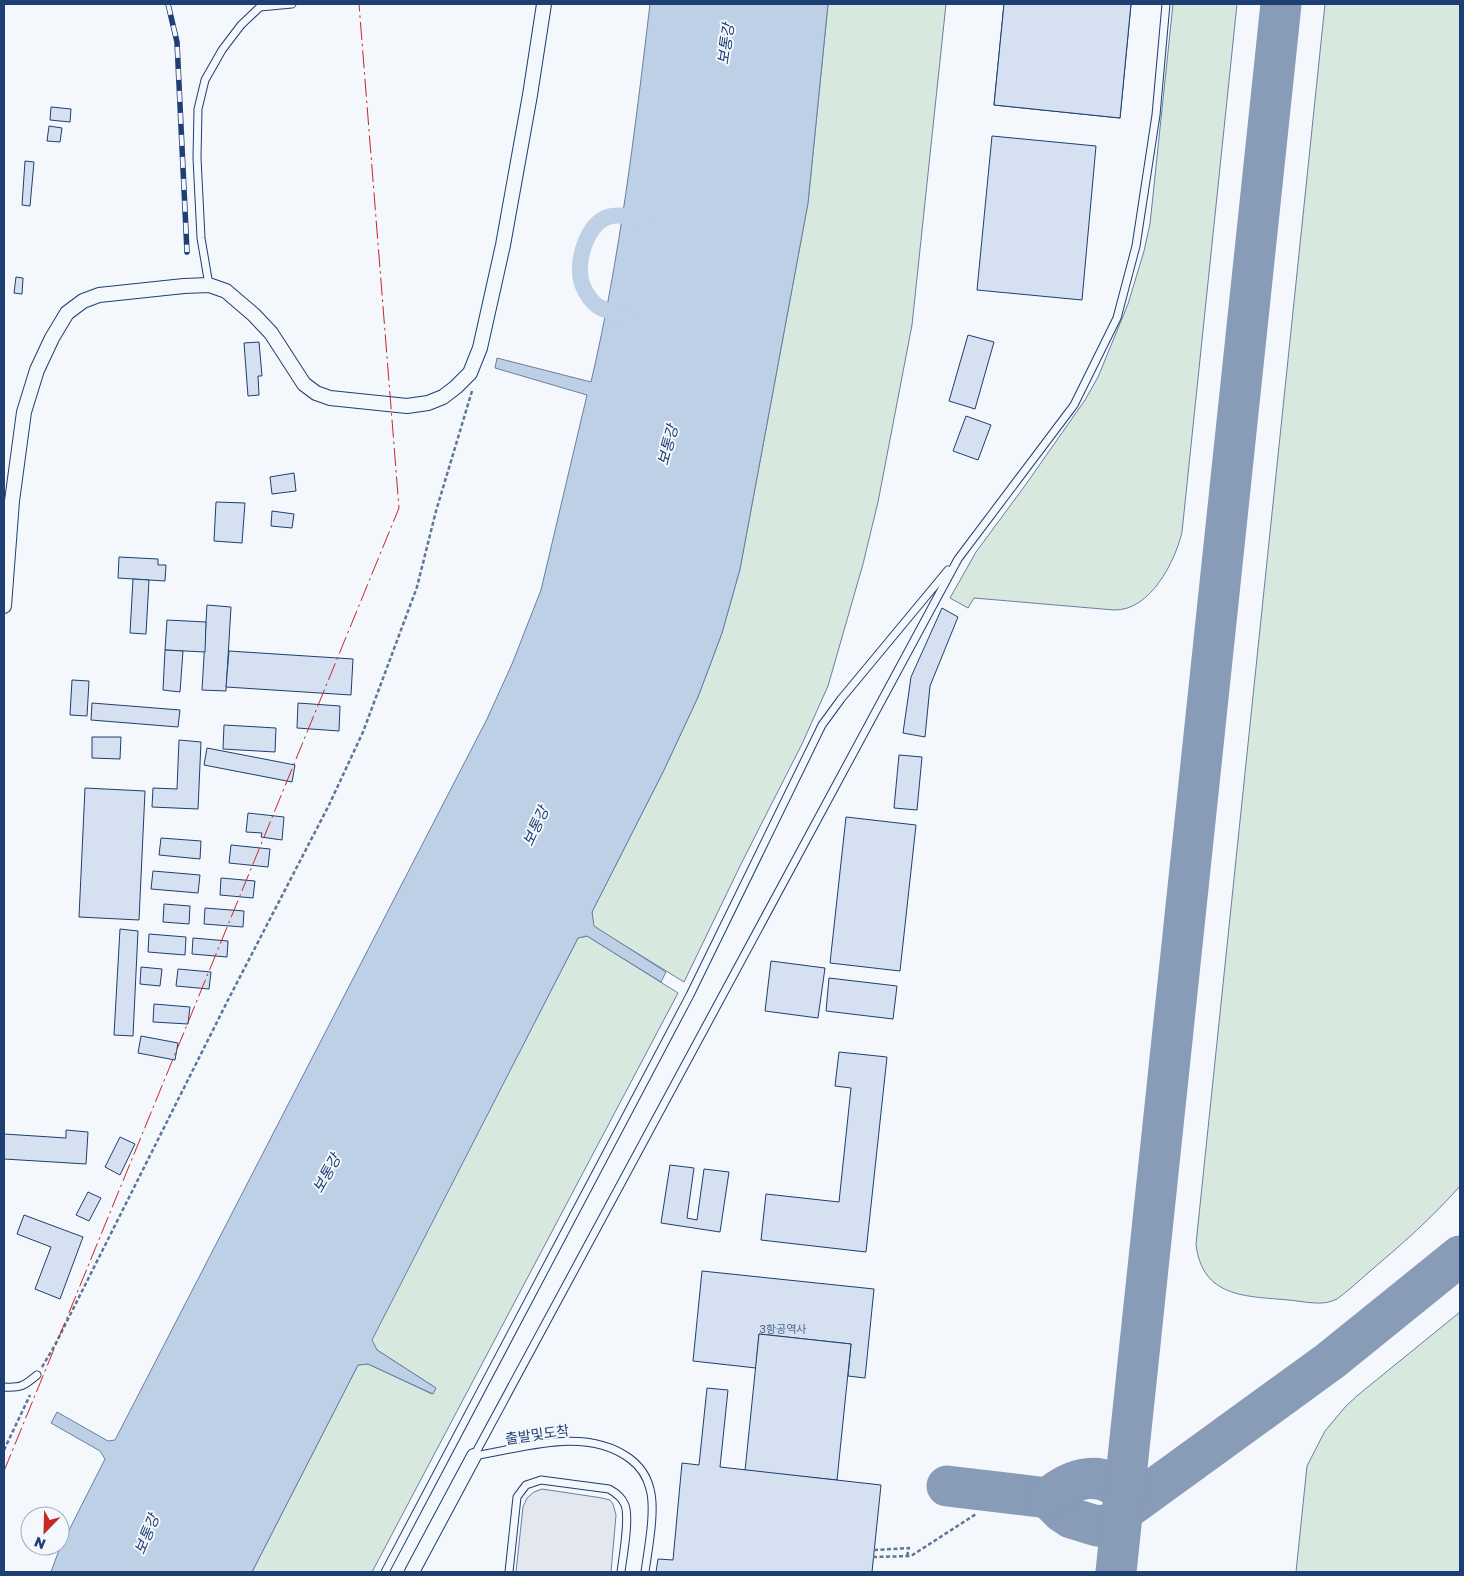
<svg xmlns="http://www.w3.org/2000/svg" width="1464" height="1576" viewBox="0 0 1464 1576" font-family="'Golos Text','Noto Sans KR',sans-serif">
  <rect width="100%" height="100%" fill="#f4f7fb"/>
  <!-- green -->
  <g fill="#d7e8df" stroke="#687fa3">
    <polygon points="828,4 946,4 912,325 878,502 863,564 828,686 802,744 741,864 684,982 593,926 592,912 664,770 698,697 722,633 740,569 808,203"/>
    <path d="M 1173,4 L 1237,4 L 1182,532 C 1175,562 1150,611 1114,610 L 974,598 L 968,608 L 950,598 L 976,552 L 1024,487 L 1085,400 L 1098,377 L 1128,304 L 1144,251 L 1150,224 Z"/>
    <path d="M 1325,4 L 1460,4 L 1460,1186 C 1433,1217 1401,1245 1369,1272 C 1359,1281 1348,1291 1337,1299 C 1323,1307 1303,1301 1288,1300 C 1246,1296 1202,1298 1196,1244 Z"/>
    <polygon points="587,936 678,993 372,1572 252,1572 358,1365 368,1364 432,1394 436,1388 377,1350 371,1340 578,938"/>
    <polygon points="1460,1312 1460,1572 1296,1572 1307,1466 1325,1431 1346,1406 1358,1395"/>
  </g>
  <!-- parking -->
  <polygon fill="#e3e8f0" stroke="#687fa3" points="542,1489 602,1498 610,1500 613,1504 616,1515 611,1572 516,1572 523,1507 527,1498 534,1492"/>
  <!-- water -->
  <path fill="#bed0e5" stroke="#687fa3" d="M 650,4 L 828,4 L 808,203 L 740,569 L 722,633 L 698,697 L 664,770 L 592,912 L 594,926 L 666,972 L 661,982 L 587,936 L 578,938 L 372,1340 L 377,1350 L 436,1388 L 433,1394 L 368,1364 L 358,1365 L 252,1572 L 51,1572 L 59,1550 L 105,1459 L 100,1451 L 51,1423 L 57,1412 L 108,1441 L 115,1440 L 487,719 L 512,664 L 541,590 L 587,395 L 495,368 L 497,358 L 591,382 C 620,258 635,130 650,4 Z"/>
  <g fill="none" stroke-linecap="round" stroke-linejoin="round">
    <!-- canal -->
    <path stroke="#bed0e5" stroke-width="16" d="M 626,316 C 616,313 602,311 594,303 C 588,297 583,288 581,280 C 576,259 588,220 612,216 C 622,214 634,217 643,217"/>
    <!-- taxiway -->
    <g stroke="#889bb7" stroke-width="41">
      <polyline points="947,1486 1048,1498 1062,1512 1071,1518 1097,1526 1110,1524 1116,1521 1122,1512 1330,1361 1460,1256"/>
      <path d="M 1048,1498 C 1071,1478 1102,1468 1124,1494"/>
      <polyline points="1116,1572 1281,4"/>
    </g>
  </g>
  <!-- building -->
  <g fill="#d5e0f0" stroke="#1d3f73">
    <polygon points="1004,4 1040,4 1033,72 1088,77 1096,4 1131,4 1120,118 994,105"/>
    <polygon points="1004,4 1131,4 1120,118 994,105"/>
    <polygon points="51,107 71,109 70,122 50,120"/>
    <polygon points="49,126 62,128 60,142 47,141"/>
    <polygon points="992,136 1096,146 1082,300 977,290"/>
    <polygon points="25,161 34,162 30,206 22,205"/>
    <polygon points="16,277 23,278 22,294 14,293"/>
    <polygon points="968,335 994,342 975,409 949,401"/>
    <polygon points="259,342 262,376 258,376 259,395 248,396 244,343"/>
    <polygon points="966,416 991,425 978,460 953,451"/>
    <polygon points="294,473 296,491 272,494 270,477"/>
    <polygon points="216,502 245,503 242,543 214,541"/>
    <polygon points="272,511 294,514 292,528 271,526"/>
    <polygon points="119,557 158,559 158,565 166,565 165,581 118,578"/>
    <polygon points="133,579 149,580 146,634 130,633"/>
    <polygon points="207,605 231,607 226,691 202,690"/>
    <polygon points="942,608 958,617 930,686 925,737 903,733 911,677"/>
    <polygon points="167,620 206,622 205,652 165,650"/>
    <polygon points="165,650 183,651 180,692 163,690"/>
    <polygon points="229,651 353,659 351,695 226,687"/>
    <polygon points="72,680 89,681 87,716 70,715"/>
    <polygon points="92,703 180,710 178,727 91,720"/>
    <polygon points="298,703 340,706 339,731 297,728"/>
    <polygon points="224,725 276,728 275,752 223,749"/>
    <polygon points="92,737 121,737 120,759 92,758"/>
    <polygon points="179,740 201,742 198,809 152,807 153,788 177,789"/>
    <polygon points="207,748 295,765 292,782 204,765"/>
    <polygon points="899,755 922,757 917,810 894,808"/>
    <polygon points="85,788 145,791 139,920 79,917"/>
    <polygon points="248,813 284,817 282,840 261,837 262,833 246,832"/>
    <polygon points="846,817 916,825 900,971 830,963"/>
    <polygon points="161,838 201,841 200,859 159,855"/>
    <polygon points="231,845 270,849 268,867 229,863"/>
    <polygon points="153,871 200,875 198,893 151,889"/>
    <polygon points="221,878 255,881 253,898 220,895"/>
    <polygon points="164,904 190,906 189,924 163,922"/>
    <polygon points="205,908 244,911 243,927 204,924"/>
    <polygon points="120,929 138,931 133,1036 114,1035"/>
    <polygon points="149,934 186,937 185,955 148,952"/>
    <polygon points="193,938 228,941 227,957 192,954"/>
    <polygon points="771,961 825,968 818,1018 765,1011"/>
    <polygon points="141,967 162,969 160,986 140,984"/>
    <polygon points="178,969 211,972 209,989 176,986"/>
    <polygon points="829,978 897,986 893,1019 826,1011"/>
    <polygon points="154,1004 190,1007 188,1024 153,1022"/>
    <polygon points="141,1036 178,1043 175,1060 138,1053"/>
    <polygon points="839,1052 887,1057 866,1252 761,1240 766,1194 839,1202 851,1088 835,1086"/>
    <polygon points="66,1130 88,1132 86,1164 4,1159 4,1134 66,1138"/>
    <polygon points="120,1137 135,1144 120,1175 105,1167"/>
    <polygon points="670,1165 694,1168 687,1218 697,1220 704,1169 729,1172 720,1232 661,1223"/>
    <polygon points="88,1192 101,1198 89,1221 76,1215"/>
    <polygon points="24,1215 83,1237 60,1299 35,1289 51,1247 17,1234"/>
    <polygon points="702,1271 874,1289 865,1378 848,1376 851,1344 759,1334 756,1368 693,1361"/>
    <polygon points="759,1334 851,1344 837,1480 745,1471"/>
    <polygon points="707,1388 728,1390 720,1467 881,1485 872,1572 656,1572 658,1559 673,1560 682,1463 699,1465"/>
  </g>
  <g fill="none" stroke-linecap="round" stroke-linejoin="round">
    <!-- lane casing -->
    <g stroke="#1d3f73" stroke-width="9">
      <g id="lane">
        <polyline points="209,285 201,238 197,158 198,109 205,80 222,50 241,25 260,7 292,4"/>
        <path d="M 4,1387 C 21,1388 24,1386 37,1375"/>
        <polyline points="474,1456 958,559 1074,405 1117,318 1136,246 1156,115 1166,4"/>
        <path d="M 474,1456 C 523,1448 585,1426 629,1458 C 640,1466 647,1476 650,1489 C 656,1510 648,1550 645,1572"/>
        <polyline points="385,1572 690,995 822,725 841,699 948,570"/>
        <path d="M 509,1572 L 517,1497 L 526,1485 L 541,1480 L 609,1489 C 616,1493 622,1497 625,1505 C 630,1519 623,1556 621,1572"/>
      </g>
    </g>
    <!-- street casing -->
    <g stroke="#1d3f73" stroke-width="16">
      <g id="street">
        <polyline points="4,606 12,501 24,412 37,370 52,338 67,313 83,301 99,295 184,286 209,285 226,291 254,315 271,333 304,384 316,393 330,398 407,406 428,403 443,397 456,387 470,373 480,348 503,245 530,95 544,4"/>
        <polyline points="412,1572 474,1456"/>
      </g>
    </g>
    <!-- path -->
    <g stroke="#5e769c" stroke-width="2.5" stroke-dasharray="4 2.5" stroke-linecap="butt">
      <polyline points="42,1367 55,1345 228,1000 329,805 363,732 417,587 436,511 472,391"/>
      <polyline points="4,1450 30,1395"/>
      <polyline points="874,1550 909,1548 907,1556"/>
      <polyline points="873,1557 911,1556 976,1514"/>
    </g>
    <!-- lane -->
    <use href="#lane" stroke="#f4f7fb" stroke-width="7"/>
    <!-- street -->
    <use href="#street" stroke="#f4f7fb" stroke-width="14"/>
    <!-- rail casing -->
    <g stroke="#1d3f73" stroke-width="5.5">
      <polyline id="rail" points="168,4 177,42 187,252"/>
    </g>
    <!-- rail -->
    <use href="#rail" stroke="#f4f7fb" stroke-width="4" stroke-dasharray="11" stroke-linecap="butt"/>
    <!-- power -->
    <polyline stroke="#c62828" stroke-width="1" stroke-dasharray="18 4 2.5 4" stroke-linecap="butt" points="4,1471 399,508 359,4"/>
  </g>
  <g text-anchor="middle" dominant-baseline="central" stroke-width="4" stroke-linejoin="round" paint-order="stroke">
    <!-- number labels -->
    <g font-size="11" fill="#4b6792">
      <text x="783" y="1328">3항공역사</text>
    </g>
    <!-- street labels -->
    <g font-size="14" fill="#1d3f73" stroke="#f4f7fb">
      <text transform="translate(537 1434) rotate(-8)">출발및도착</text>
    </g>
    <!-- water labels -->
    <g font-size="15" font-style="italic" fill="#1d3f73" stroke="#f4f7fb">
      <text transform="translate(725 44) rotate(-82)">보통강</text>
      <text transform="translate(667 445) rotate(-75)">보통강</text>
      <text transform="translate(535 826) rotate(-65)">보통강</text>
      <text transform="translate(326 1173) rotate(-61)">보통강</text>
      <text transform="translate(146 1534) rotate(-68)">보통강</text>
    </g>
  </g>
  <!-- border -->
  <rect width="1464" height="1576" fill="none" stroke="#1d3f73" stroke-width="10"/>
  <!-- north arrow -->
  <g transform="translate(45 1531) rotate(203)"><circle r="24" fill="#f4f7fb" stroke="#9eadc5"/>
  <path d="M0-4L9 19L0 12L-9 19Z" fill="#c62828"/>
  <text y="-8" font-size="14" font-weight="bold" text-anchor="middle" fill="#1d3f73">N</text>
  </g>
</svg>
